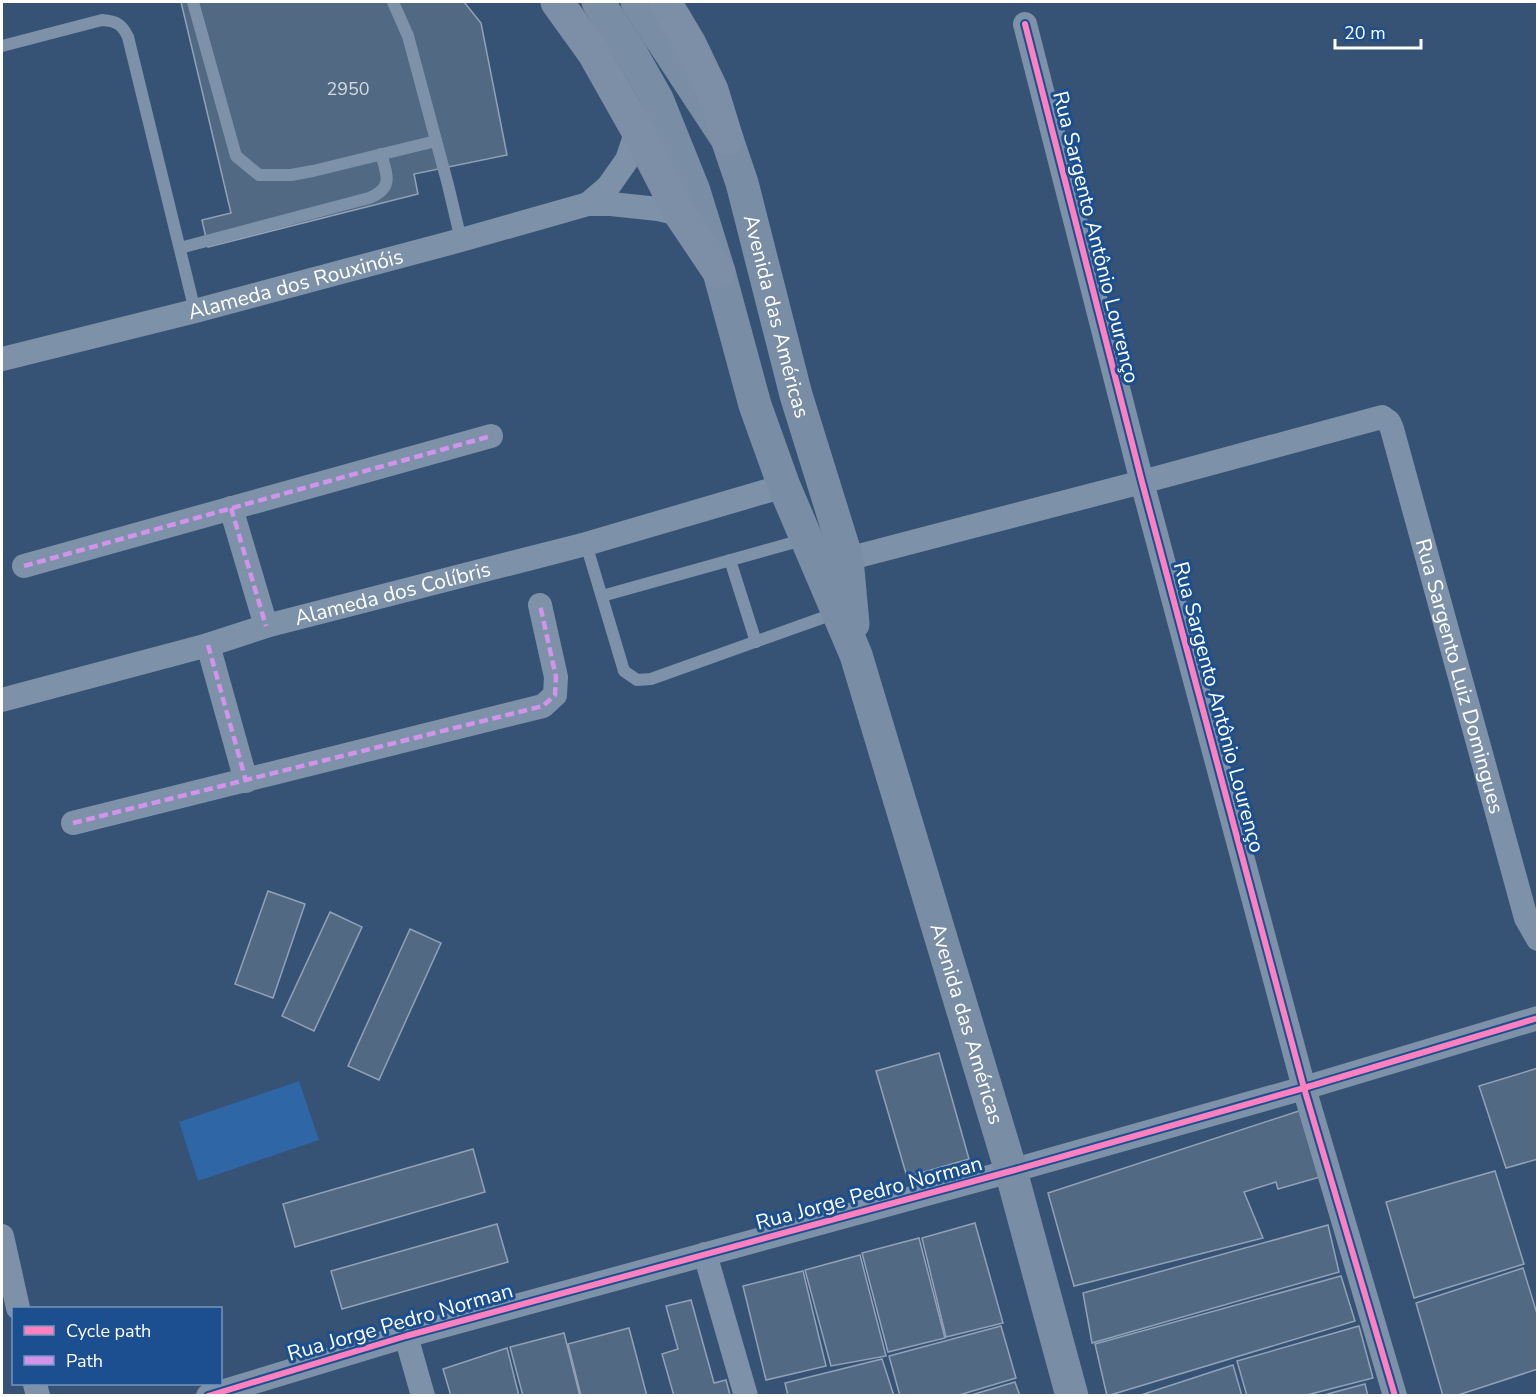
<svg xmlns="http://www.w3.org/2000/svg" width="1539" height="1397" viewBox="0 0 1539 1397" font-family="'Nunito Sans',sans-serif">
  <rect width="100%" height="100%" fill="#365274"/>
  <!-- green -->
  <polygon fill="#2f66a5" points="299,1081 319,1140 198,1181 179,1122"/>
  <!-- building -->
  <g fill="#526984" stroke="#92a2b6" stroke-width="1.5">
    <polygon points="181,2 464,2 481,23 507,155 414,174 418,194 208,247 202,220 231,213"/>
    <polygon points="268,891 305,904 273,998 235,984"/>
    <polygon points="330,912 362,927 314,1031 282,1016"/>
    <polygon points="410,929 441,943 379,1080 348,1066"/>
    <polygon points="939,1053 969,1159 907,1177 876,1071"/>
    <polygon points="1538,1068 1538,1159 1506,1168 1479,1086"/>
    <polygon points="1302,1110 1320,1177 1278,1189 1276,1182 1244,1192 1263,1238 1074,1286 1048,1193"/>
    <polygon points="473,1149 485,1192 295,1247 283,1204"/>
    <polygon points="1495,1171 1524,1264 1414,1298 1386,1202"/>
    <polygon points="975,1223 1003,1323 946,1337 922,1238"/>
    <polygon points="497,1224 508,1262 342,1309 331,1271"/>
    <polygon points="1328,1225 1339,1272 1092,1343 1083,1293"/>
    <polygon points="919,1238 945,1338 888,1352 862,1253"/>
    <polygon points="860,1255 886,1356 831,1366 805,1270"/>
    <polygon points="1523,1268 1538,1317 1538,1369 1455,1396 1443,1396 1416,1303"/>
    <polygon points="803,1271 826,1366 766,1380 743,1286"/>
    <polygon points="1341,1276 1355,1321 1107,1396 1095,1344"/>
    <polygon points="691,1300 714,1383 726,1380 730,1395 674,1396 662,1354 678,1349 666,1306"/>
    <polygon points="1001,1326 1016,1378 956,1396 900,1396 889,1356"/>
    <polygon points="1359,1326 1373,1378 1303,1396 1247,1396 1237,1361"/>
    <polygon points="629,1328 647,1396 581,1396 568,1344"/>
    <polygon points="564,1333 580,1396 523,1396 510,1347"/>
    <polygon points="507,1348 519,1396 451,1396 443,1369"/>
    <polygon points="882,1359 894,1396 788,1396 785,1383"/>
    <polygon points="1233,1365 1242,1396 1138,1396"/>
    <polygon points="1015,1382 1020,1396 968,1396"/>
    <polygon points="1365,1384 1368,1396 1320,1396"/>
  </g>
  <g fill="none" stroke-linecap="round" stroke-linejoin="round">
    <!-- lane -->
    <g stroke="#7d92a8" stroke-width="12">
      <polyline points="193,2 236,156 259,175 291,175 313,171 436,141"/>
      <polyline points="393,2 408,36 448,185 461,240"/>
      <path d="M 2,46 L 102,20 C 116,21 122,24 128,37 L 195,311"/>
      <path d="M 180,248 L 369,198 C 394,188 387,175 381,154"/>
      <polyline points="586,544 624,671 637,680 651,679 836,613"/>
      <polyline points="730,560 756,642"/>
      <polyline points="602,596 806,539"/>
    </g>
    <!-- street -->
    <g stroke="#7d92a8" stroke-width="24">
      <polyline points="1025,24 1142,482 1304,1088 1395,1396"/>
      <polyline points="588,204 608,187 627,160 637,130"/>
      <path id="s1" d="M 2,359 L 195,311 L 461,240 L 588,204 L 611,204 L 658,209 L 680,214"/>
      <polyline points="231,508 266,626"/>
      <path id="s2" d="M 847,559 L 1142,482 L 1382,417 L 1389,422 L 1392,429 L 1526,918 L 1538,939"/>
      <polyline points="24,566 491,436"/>
      <polyline points="208,645 246,781"/>
      <path id="s3" d="M 2,700 L 208,645 L 266,626 L 586,544 L 784,486"/>
      <polyline points="73,823 543,706 555,695 556,677 540,605"/>
      <polyline points="2,1236 18,1308"/>
      <polyline points="705,1254 746,1396"/>
      <polyline points="406,1336 423,1396"/>
      <polyline points="35,1384 38,1396"/>
      <polyline points="208,1396 406,1336 1011,1171 1304,1088 1538,1018"/>
    </g>
    <!-- secondary -->
    <g stroke="#798da4" stroke-width="33">
      <path id="s4" d="M 598,2 L 630,51 L 657,99 L 694,191 L 719,272 L 755,405 L 784,486 L 856,655 L 1011,1171 L 1072,1396"/>
      <path id="s5" d="M 637,2 L 727,139 L 742,183 L 796,395 L 847,559 L 853,624"/>
    </g>
    <!-- primary -->
    <g stroke="#7d8ea7" stroke-width="33">
      <polyline points="557,2 593,52 637,130 680,214 719,272"/>
      <polyline points="665,2 690,44 712,90 727,139"/>
    </g>
    <!-- quiet -->
    <g stroke="#d193ec" stroke-width="4.5" stroke-dasharray="9 4.5" stroke-linecap="butt">
      <polyline points="231,508 266,626"/>
      <polyline points="24,566 491,436"/>
      <polyline points="208,645 246,781"/>
      <polyline points="73,823 543,706 555,695 556,677 540,605"/>
    </g>
    <!-- cycleway casing -->
    <g stroke="#1b4f8f" stroke-width="10">
      <g id="cycleway">
        <polyline points="1025,24 1142,482 1304,1088 1395,1396"/>
        <polyline points="208,1396 406,1336 1011,1171 1304,1088 1538,1018"/>
      </g>
    </g>
    <!-- cycleway -->
    <use href="#cycleway" stroke="#ff80c0" stroke-width="6"/>
  </g>
  <g text-anchor="middle" dominant-baseline="central" stroke-width="6" stroke-linejoin="round" paint-order="stroke">
    <!-- number labels -->
    <g font-size="18" fill="#d4dae0">
      <text x="348" y="89">2950</text>
    </g>
    <!-- street labels -->
    <g font-size="21" fill="#fff" stroke="#1b4f8f">
      <text transform="translate(1096 237) rotate(76)">Rua Sargento Antônio Lourenço</text>
      <text stroke="none"><textPath href="#s1" startOffset="303">Alameda dos Rouxinóis</textPath></text>
      <text stroke="none"><textPath href="#s5" startOffset="348">Avenida das Américas</textPath></text>
      <text stroke="none"><textPath href="#s3" startOffset="405">Alameda dos Colíbris</textPath></text>
      <text stroke="none"><textPath href="#s2" startOffset="826">Rua Sargento Luiz Domingues</textPath></text>
      <text transform="translate(1219 707) rotate(75)">Rua Sargento Antônio Lourenço</text>
      <text stroke="none"><textPath href="#s4" startOffset="1090">Avenida das Américas</textPath></text>
      <text transform="translate(869 1193) rotate(-15)">Rua Jorge Pedro Norman</text>
      <text transform="translate(400 1322) rotate(-16)">Rua Jorge Pedro Norman</text>
    </g>
  </g>
  <!-- border -->
  <rect width="1539" height="1397" fill="none" stroke="#ffffff" stroke-width="6"/>
  <!-- legend -->
  <rect x="12" y="1307" width="210" height="78" fill="#1b4f8f" stroke="#7695bc" stroke-width="1.5"/>
  <rect x="24" y="1326" width="30" height="9" fill="#ff80c0" stroke="#7695bc" stroke-width="1.5"/>
  <text x="66" y="1337" font-size="18" fill="#ffffff">Cycle path</text>
  <rect x="24" y="1356" width="30" height="9" fill="#d193ec" stroke="#7695bc" stroke-width="1.5"/>
  <text x="66" y="1367" font-size="18" fill="#ffffff">Path</text>
  <!-- scale -->
  <path d="M1335 39v9h86v-9" fill="none" stroke="#ffffff" stroke-width="3"/>
  <text x="1344" y="39" font-size="18" fill="#ffffff" stroke="#1b4f8f" stroke-width="4.5" paint-order="stroke">20 m</text>
</svg>
